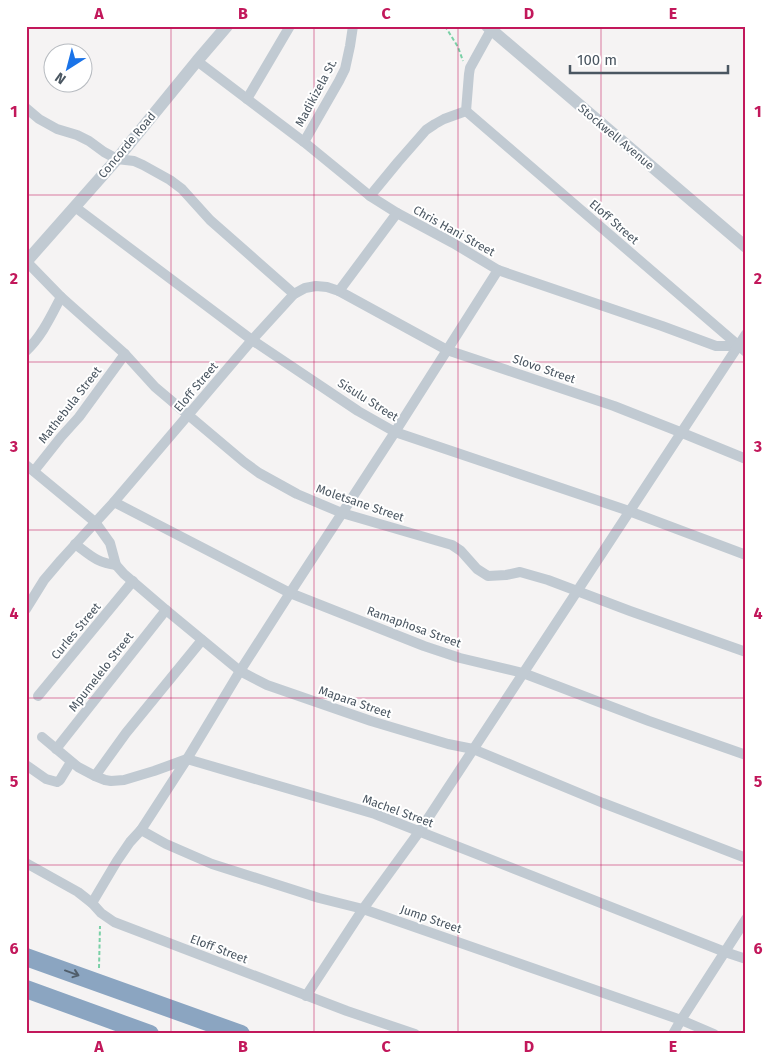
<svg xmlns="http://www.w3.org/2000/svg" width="772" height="1060" viewBox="0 0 772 1060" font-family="'Fira Sans',sans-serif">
  <rect width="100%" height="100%" fill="#f5f3f3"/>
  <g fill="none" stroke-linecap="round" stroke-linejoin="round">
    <!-- path -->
    <g stroke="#7ad0a6" stroke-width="2" stroke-dasharray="4 2.5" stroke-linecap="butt">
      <polyline points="445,26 458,47 463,61"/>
      <polyline points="99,968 100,926"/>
    </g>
    <!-- minor -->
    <g stroke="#c1cad2" stroke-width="10">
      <polyline points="197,61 304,142 370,196 397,213 453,243 498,270 662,326 716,346 738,346"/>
      <polyline points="247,99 290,26"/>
      <polyline points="26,108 39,119 57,129 77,135 89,141 104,152 117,159 134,161 143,165 170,180 182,189 210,220 294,294"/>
      <polyline points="466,111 746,352"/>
      <polyline points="304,142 339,81 345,69 350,46 353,26"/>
      <polyline points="370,196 398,162 426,130 435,124 444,119 466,111 469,74 470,68 491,30"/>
      <polyline points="75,207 252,340 358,411 395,432 629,511 746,555"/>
      <polyline points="26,261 61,297 125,354 155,387 244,462 259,473 297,494 342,513 452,545 461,551 477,569 488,576 506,575 520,572 548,580 630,611 746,652"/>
      <polyline points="339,291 447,350 614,406 680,432 746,459"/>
      <path d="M 26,351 C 42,336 51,316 61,297"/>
      <polyline points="26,465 95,522 110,543 116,565 124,574 166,610 240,671 267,685 371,721 448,744 473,749 603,803 746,858"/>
      <polyline points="34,471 61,437 79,417 125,354"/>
      <polyline points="114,502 290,593 424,646 460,658 523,673 649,721 746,755"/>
      <path d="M 75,544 C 90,555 97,563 116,565"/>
      <polyline points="26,609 44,580 61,560 114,502 252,340 294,294 305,288 316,286 327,287 339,291 397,213"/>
      <polyline points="38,696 133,581"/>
      <polyline points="42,737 78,767 95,776 105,780 111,781 124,780 154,771 187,759 375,814 725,952 746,959"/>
      <polyline points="56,749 166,610"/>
      <polyline points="26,765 46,779 57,782 60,780 71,762"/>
      <polyline points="95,776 126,733 202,640"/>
      <polyline points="141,830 166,844 212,864 319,898 363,909 681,1020 714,1034"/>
      <polyline points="26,863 78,892 92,903 101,913 114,922 347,1011 415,1034"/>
      <polyline points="92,903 117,861 130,842 141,830 187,759 240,671 290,593 395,432 498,270"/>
      <polyline points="306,996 363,909 419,832 746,334"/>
      <polyline points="673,1034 681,1020 746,919"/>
    </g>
    <!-- tertiary -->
    <g stroke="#c1cad2" stroke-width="12">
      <polyline points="487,26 746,247"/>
      <polyline points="26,262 117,159 197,61 227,26"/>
    </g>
    <!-- motorway -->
    <g stroke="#8ba5c1" stroke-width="18">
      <polyline points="26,957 241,1034"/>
      <polyline points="26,989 150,1034"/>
    </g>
  </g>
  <!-- one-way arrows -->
  <defs><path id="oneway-shaft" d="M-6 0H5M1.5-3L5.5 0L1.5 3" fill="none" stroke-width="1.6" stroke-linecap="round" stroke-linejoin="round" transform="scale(1.25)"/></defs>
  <use stroke="#505e6b" href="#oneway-shaft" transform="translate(72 973) rotate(20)"/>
  <!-- grid -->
  <path fill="none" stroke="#c2185b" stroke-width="1" stroke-opacity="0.55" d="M 171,26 L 171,1034M 314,26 L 314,1034M 458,26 L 458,1034M 601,26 L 601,1034M 26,195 L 746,195M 26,362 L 746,362M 26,530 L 746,530M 26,698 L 746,698M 26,865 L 746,865"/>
  <g text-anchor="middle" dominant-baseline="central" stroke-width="4" stroke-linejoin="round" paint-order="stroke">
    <!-- street labels -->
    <g font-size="12" fill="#4a5661" stroke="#fff">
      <text transform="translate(316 93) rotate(-62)">Madikizela St.</text>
      <text transform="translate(616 137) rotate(40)">Stockwell Avenue</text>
      <text transform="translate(127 145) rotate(-50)">Concorde Road</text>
      <text transform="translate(614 222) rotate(41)">Eloff Street</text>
      <text transform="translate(454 231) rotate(29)">Chris Hani Street</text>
      <text transform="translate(544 369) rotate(19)">Slovo Street</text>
      <text transform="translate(196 387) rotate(-50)">Eloff Street</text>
      <text transform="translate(368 400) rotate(32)">Sisulu Street</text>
      <text transform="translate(70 405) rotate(-52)">Mathebula Street</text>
      <text transform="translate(360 503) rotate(19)">Moletsane Street</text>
      <text transform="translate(414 627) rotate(20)">Ramaphosa Street</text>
      <text transform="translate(76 631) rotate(-50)">Curles Street</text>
      <text transform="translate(101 672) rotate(-52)">Mpumelelo Street</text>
      <text transform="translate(355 702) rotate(19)">Mapara Street</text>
      <text transform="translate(398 811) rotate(20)">Machel Street</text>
      <text transform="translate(431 919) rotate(19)">Jump Street</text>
      <text transform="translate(219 949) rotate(21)">Eloff Street</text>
    </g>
  </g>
  <!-- border -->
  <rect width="772" height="1060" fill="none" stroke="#ffffff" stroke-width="55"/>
  <!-- north arrow -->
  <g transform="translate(68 68) rotate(216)"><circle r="24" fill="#ffffff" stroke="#b7bbc0"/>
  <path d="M0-4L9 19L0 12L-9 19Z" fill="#1a73e8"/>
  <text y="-8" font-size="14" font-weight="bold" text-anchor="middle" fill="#4a5661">N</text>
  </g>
  <!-- scale -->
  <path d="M570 65v8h158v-8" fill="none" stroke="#4a5661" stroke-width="2.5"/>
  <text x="577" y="65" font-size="15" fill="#4a5661" stroke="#ffffff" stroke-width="4" paint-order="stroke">100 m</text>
  <rect x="28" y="28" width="716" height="1004" fill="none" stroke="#c2185b" stroke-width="2"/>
  <g font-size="16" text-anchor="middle" font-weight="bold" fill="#c2185b">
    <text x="99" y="19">A</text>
    <text x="243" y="19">B</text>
    <text x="386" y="19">C</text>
    <text x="529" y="19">D</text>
    <text x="673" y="19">E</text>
    <text x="14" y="117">1</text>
    <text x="758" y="117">1</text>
    <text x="14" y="284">2</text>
    <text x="758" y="284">2</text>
    <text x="14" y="452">3</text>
    <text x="758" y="452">3</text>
    <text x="14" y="619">4</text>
    <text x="758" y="619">4</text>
    <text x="14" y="787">5</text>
    <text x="758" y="787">5</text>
    <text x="14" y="954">6</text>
    <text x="758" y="954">6</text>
    <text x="99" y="1052">A</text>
    <text x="243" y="1052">B</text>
    <text x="386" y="1052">C</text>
    <text x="529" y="1052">D</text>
    <text x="673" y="1052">E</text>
  </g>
</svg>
